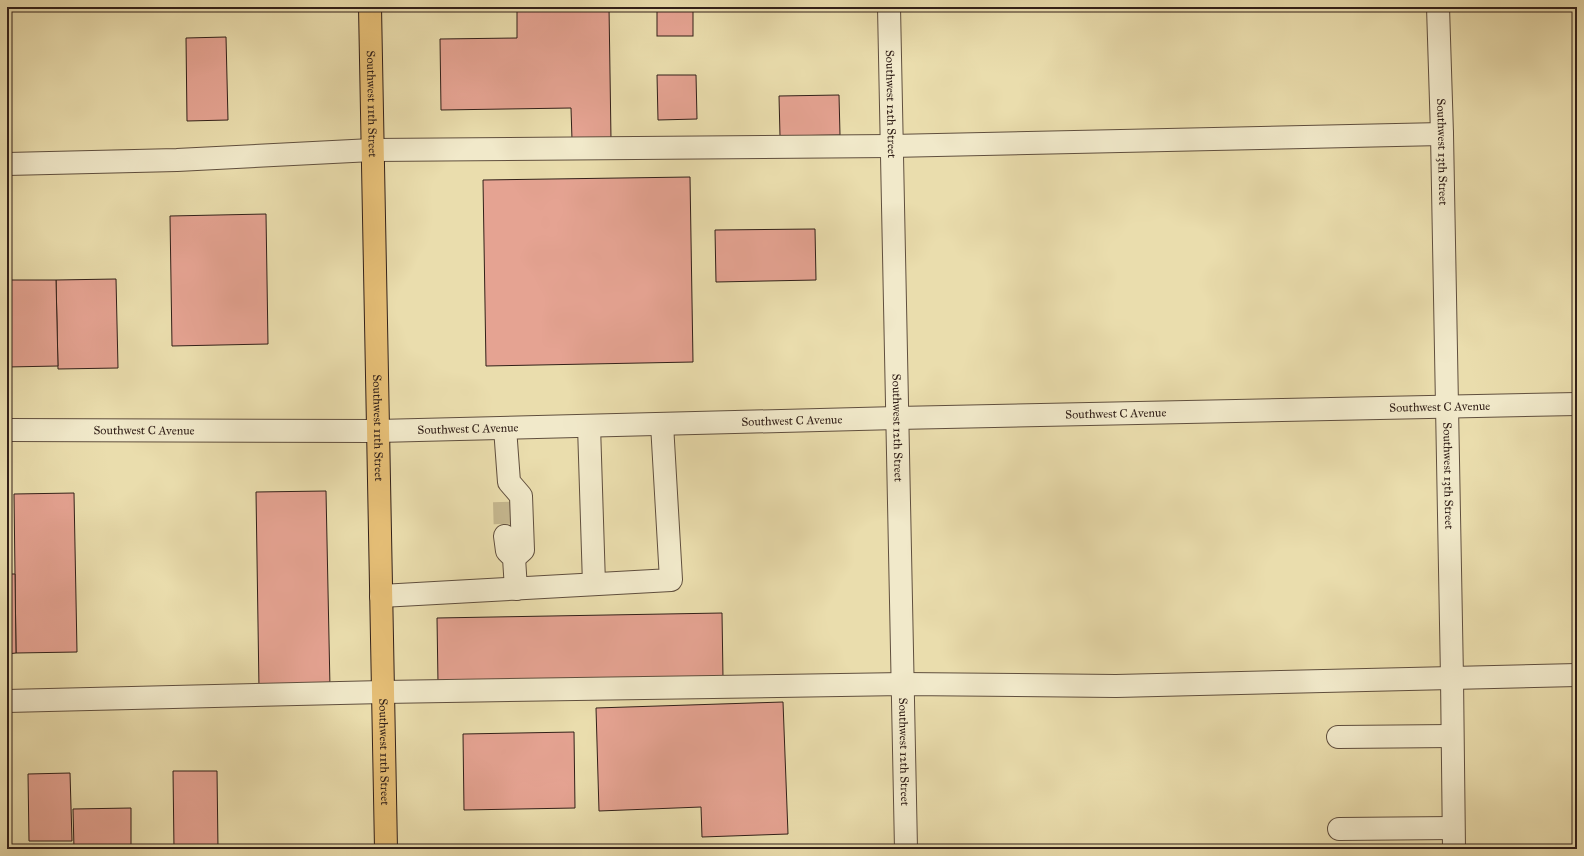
<svg xmlns="http://www.w3.org/2000/svg" width="1584" height="856" viewBox="0 0 1584 856" font-family="'IM FELL Great Primer',serif">
  <rect width="100%" height="100%" fill="#eaddad"/>
  <filter id="stains"><feTurbulence type="fractalNoise" baseFrequency=".005" numOctaves="4"/><feColorMatrix values="0 0 0 0 .2 0 0 0 0 .09 0 0 0 0 .02 0 0 0 .5 -.17"/></filter>
  <radialGradient id="worn" r=".72"><stop offset=".6" stop-color="#630" stop-opacity="0"/><stop offset="1" stop-color="#630" stop-opacity=".3"/></radialGradient>
  <!-- building -->
  <g fill="#e5a392" stroke="#322019">
    <polygon points="517,7 609,7 611,139 572,140 571,108 441,110 440,39 517,38"/>
    <rect x="657" y="7" width="36" height="29"/>
    <polygon points="226,37 228,120 187,121 186,38"/>
    <polygon points="657,75 696,75 697,119 658,120"/>
    <polygon points="839,95 840,135 780,136 779,96"/>
    <polygon points="690,177 693,362 486,366 483,180"/>
    <polygon points="266,214 268,344 172,346 170,216"/>
    <polygon points="815,229 816,280 716,282 715,230"/>
    <polygon points="116,279 118,368 58,369 56,280"/>
    <polygon points="7,280 56,280 58,366 7,367"/>
    <polygon points="326,491 330,688 259,689 256,492"/>
    <polygon points="74,493 77,652 16,653 14,494"/>
    <polygon points="7,574 15,574 16,653 7,654"/>
    <polygon points="722,613 723,678 438,683 437,618"/>
    <polygon points="783,702 788,834 702,837 701,807 599,811 596,708"/>
    <polygon points="574,732 575,808 464,810 463,734"/>
    <polygon points="173,771 217,771 218,849 174,849"/>
    <polygon points="70,773 72,841 29,841 28,774"/>
    <polygon points="131,808 131,849 74,849 73,809"/>
  </g>
  <g fill="none" stroke-linecap="round" stroke-linejoin="round">
    <!-- minor-tunnel -->
    <polyline stroke="#c5b78f" stroke-width="22" stroke-dasharray="22 11" stroke-linecap="butt" points="504,502 505,536"/>
    <!-- minor casing -->
    <g stroke="#604f3e" stroke-width="24">
      <g id="minor">
        <path id="s1" d="M 889,7 L 906,849"/>
        <path id="s2" d="M 1438,7 L 1442,134 L 1452,678 L 1454,849"/>
        <polyline points="7,164 177,160 372,150 891,146 1442,134"/>
        <polyline points="589,426 594,584"/>
        <polyline points="505,428 509,482 521,496 523,550 514,558"/>
        <path id="s3" d="M 7,430 L 378,431 L 897,418 L 1577,404"/>
        <polyline points="505,536 507,551 514,558 516,589"/>
        <polyline points="381,596 671,580 662,424"/>
        <polyline points="7,701 383,692 903,684 1116,686 1577,675"/>
        <polyline points="1338,737 1452,736"/>
        <polyline points="1339,829 1453,828"/>
      </g>
    </g>
    <!-- major casing -->
    <g stroke="#322019" stroke-width="24">
      <g id="major">
        <path id="s4" d="M 370,7 L 386,849"/>
      </g>
    </g>
    <!-- minor -->
    <use href="#minor" stroke="#f1e9ca" stroke-width="22"/>
    <!-- major -->
    <use href="#major" stroke="#e5be76" stroke-width="22"/>
  </g>
  <g text-anchor="middle" dominant-baseline="central" stroke-width="3" stroke-linejoin="round" paint-order="stroke">
    <!-- street labels -->
    <g font-size="12" fill="#322019" stroke="#f1e9ca">
      <text stroke="none"><textPath href="#s4" startOffset="97">Southwest 11th Street</textPath></text>
      <text stroke="none"><textPath href="#s1" startOffset="97">Southwest 12th Street</textPath></text>
      <text stroke="none"><textPath href="#s2" startOffset="145">Southwest 13th Street</textPath></text>
      <text stroke="none"><textPath href="#s3" startOffset="1433">Southwest C Avenue</textPath></text>
      <text stroke="none"><textPath href="#s3" startOffset="1109">Southwest C Avenue</textPath></text>
      <text stroke="none"><textPath href="#s3" startOffset="785">Southwest C Avenue</textPath></text>
      <text stroke="none"><textPath href="#s4" startOffset="421">Southwest 11th Street</textPath></text>
      <text stroke="none"><textPath href="#s1" startOffset="421">Southwest 12th Street</textPath></text>
      <text stroke="none"><textPath href="#s3" startOffset="461">Southwest C Avenue</textPath></text>
      <text stroke="none"><textPath href="#s3" startOffset="137">Southwest C Avenue</textPath></text>
      <text stroke="none"><textPath href="#s2" startOffset="469">Southwest 13th Street</textPath></text>
      <text stroke="none"><textPath href="#s4" startOffset="745">Southwest 11th Street</textPath></text>
      <text stroke="none"><textPath href="#s1" startOffset="745">Southwest 12th Street</textPath></text>
    </g>
  </g>
  <!-- margin -->
  <rect width="1584" height="856" fill="none" stroke="#eaddad" stroke-width="24"/>
  <rect x="8" y="8" width="1568" height="840" fill="none" stroke="#322019" stroke-width="2"/>
  <rect x="12" y="12" width="1560" height="832" fill="none" stroke="#322019"/>
  <rect width="100%" height="100%" filter="url(#stains)"/>
  <rect width="100%" height="100%" fill="url(#worn)"/>
</svg>
